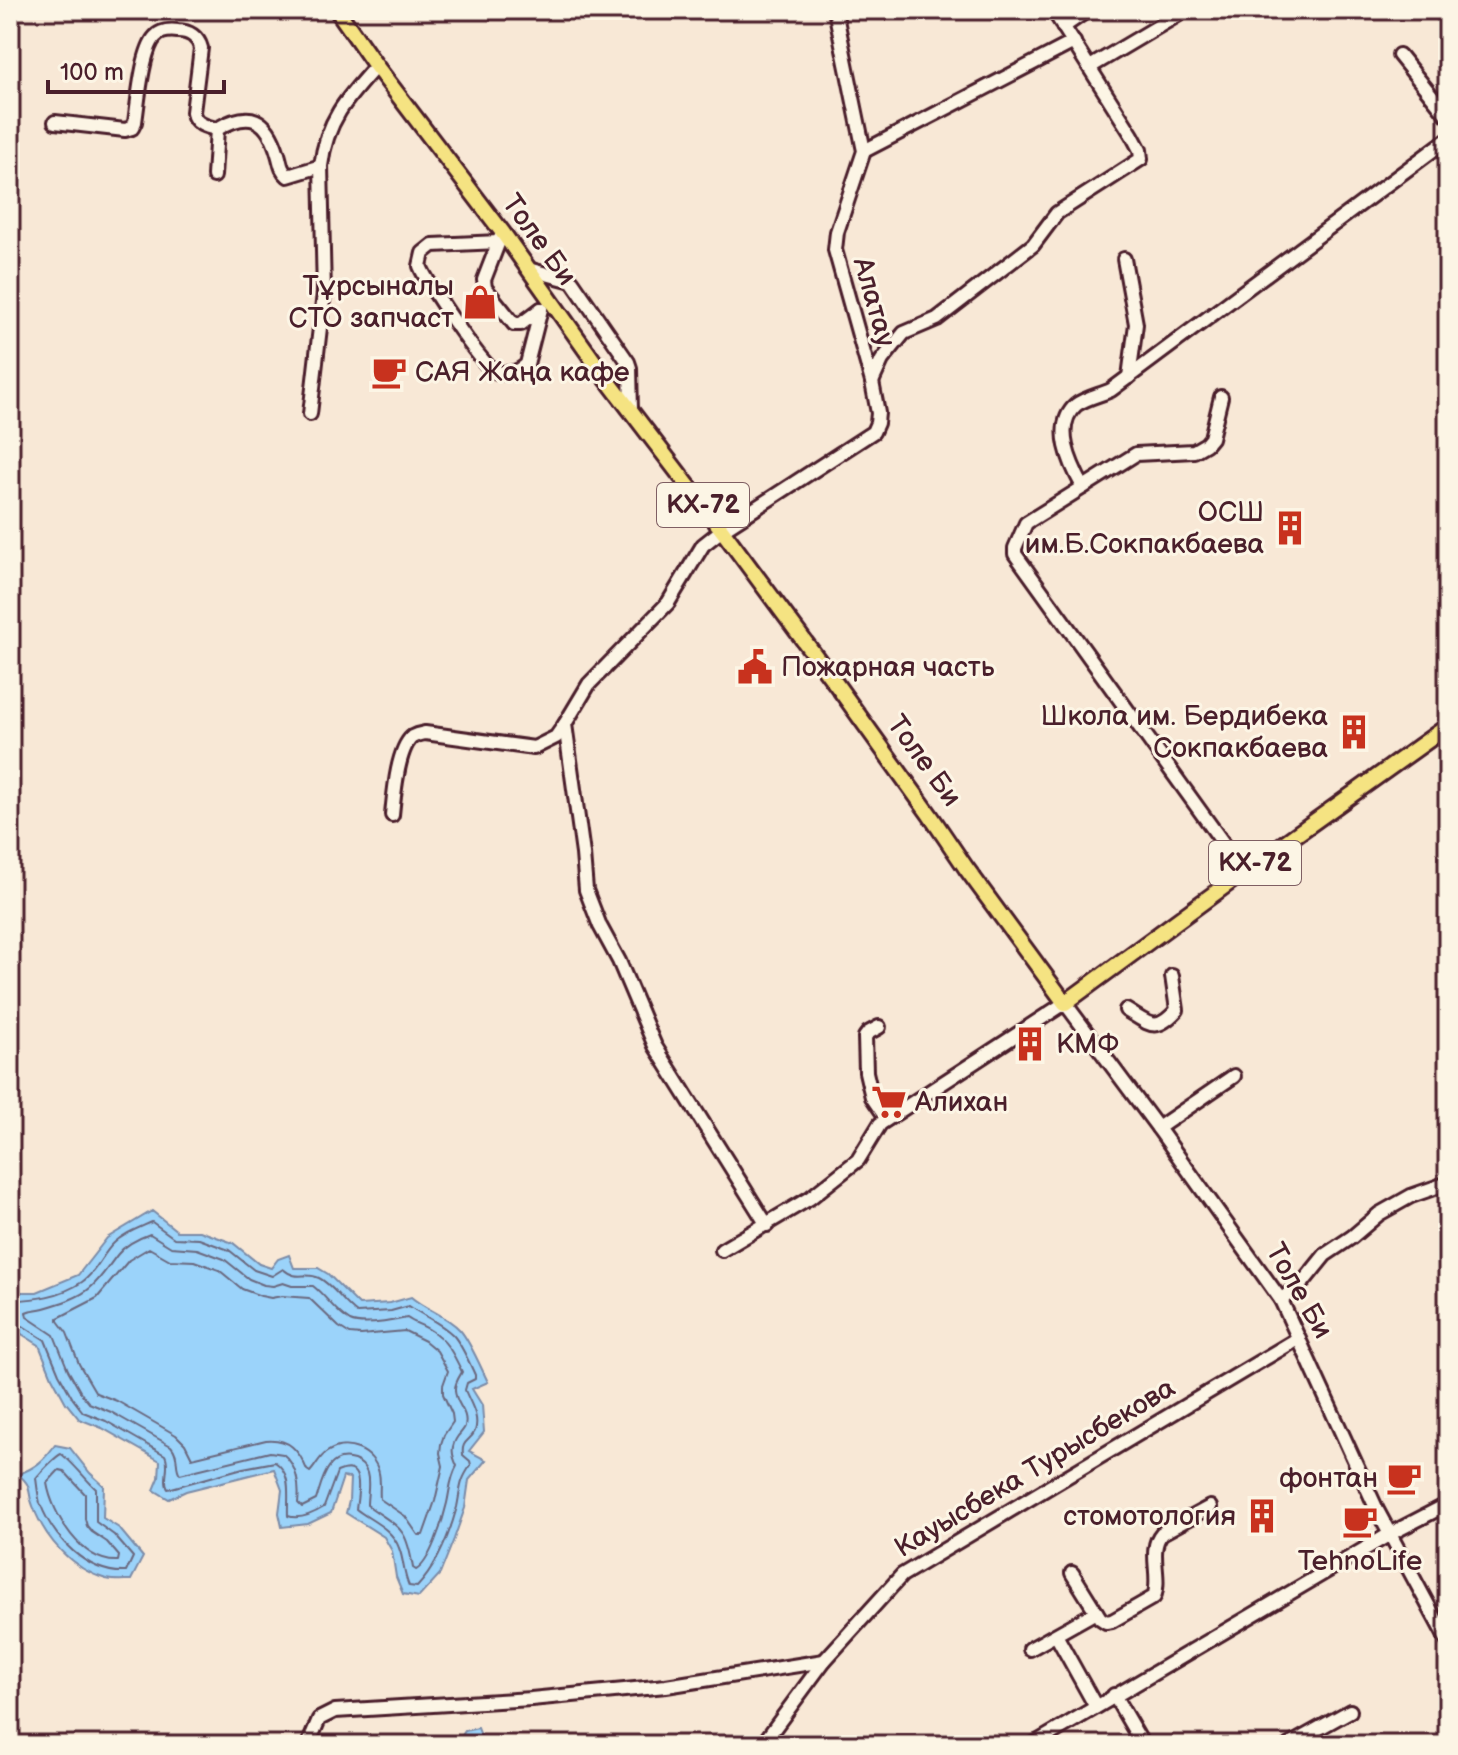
<svg xmlns="http://www.w3.org/2000/svg" width="1458" height="1755" viewBox="0 0 1458 1755" font-family="'Balsamiq Sans',sans-serif">
  <rect width="100%" height="100%" fill="#f8e8d6"/>
  <filter id="ink" filterUnits="userSpaceOnUse"><feTurbulence type="fractalNoise" baseFrequency=".0125" numOctaves="2"/><feDisplacementMap in="SourceGraphic" scale="16" xChannelSelector="R" yChannelSelector="G"/><feConvolveMatrix kernelMatrix="1 2 1 2 8 2 1 2 1" color-interpolation-filters="sRGB"/></filter>
  <g filter="url(#ink)">
    <!-- water -->
    <g fill="#9bd3fa" stroke="#7b8ba7" stroke-width="2">
      <path d="M 152,1211 L 177,1231 L 200,1231 L 233,1243 L 259,1264 L 271,1268 L 278,1259 L 289,1255 L 294,1268 L 318,1268 L 328,1274 L 359,1305 L 390,1303 L 411,1297 C 426,1310 446,1315 460,1330 C 470,1341 481,1368 488,1382 L 472,1389 L 482,1405 L 484,1432 L 469,1451 L 486,1460 L 469,1480 L 465,1508 L 454,1539 L 440,1574 L 419,1597 L 403,1594 L 396,1577 L 392,1551 L 384,1537 L 346,1513 L 349,1501 L 350,1478 L 343,1477 L 331,1513 L 308,1524 L 282,1527 L 279,1513 L 282,1490 L 274,1469 L 186,1491 L 169,1499 L 154,1490 L 159,1478 L 160,1461 L 102,1428 L 79,1419 L 66,1403 L 52,1377 L 39,1345 L 20,1333 L 10,1335 L 10,1294 L 18,1292 L 37,1292 L 78,1275 L 107,1238 Z"/>
      <path d="M 55,1445 L 70,1448 L 90,1473 L 104,1486 L 103,1518 L 119,1528 L 143,1557 L 131,1580 C 123,1580 114,1581 106,1579 C 72,1569 45,1539 33,1506 C 26,1489 34,1488 18,1474 C 36,1468 44,1460 55,1445 Z"/>
      <polygon points="478,1728 482,1738 481,1745 456,1745 465,1731"/>
    </g>
    <g fill="none" stroke-linecap="round" stroke-linejoin="round">
      <!-- shore -->
      <g stroke="#6a677e" stroke-width="2">
        <path d="M 150,1234 L 171,1247 L 197,1249 L 224,1259 L 249,1279 L 264,1285 L 273,1286 L 283,1283 L 292,1286 L 313,1286 C 326,1296 336,1313 350,1321 C 363,1327 393,1321 407,1318 C 414,1323 422,1325 430,1330 C 447,1340 454,1355 462,1372 C 459,1377 455,1383 455,1389 C 454,1403 469,1411 465,1426 C 465,1428 459,1435 458,1436 C 450,1447 452,1455 457,1466 C 450,1478 450,1490 447,1503 C 443,1520 430,1563 416,1570 L 413,1568 C 406,1525 400,1529 367,1505 C 367,1495 370,1483 367,1473 C 365,1467 360,1462 354,1460 C 327,1451 322,1482 316,1500 L 302,1507 L 298,1503 C 300,1486 297,1465 283,1454 L 270,1452 L 180,1474 C 174,1466 180,1456 171,1446 L 111,1412 L 89,1403 L 81,1393 L 68,1370 L 54,1335 L 27,1317 L 26,1312 C 32,1309 37,1310 44,1308 C 58,1304 79,1298 90,1288 C 101,1279 109,1265 118,1254 C 126,1244 139,1238 150,1234 Z"/>
        <path d="M 149,1248 L 170,1260 L 194,1261 L 219,1270 L 242,1289 L 261,1296 L 271,1298 L 282,1296 L 309,1298 L 339,1327 L 350,1334 L 361,1335 L 405,1331 L 425,1341 L 437,1351 L 448,1371 L 443,1385 L 443,1394 L 452,1414 L 453,1422 L 444,1435 L 441,1444 L 440,1453 L 443,1466 L 435,1501 L 423,1535 L 418,1535 L 405,1516 L 380,1499 C 379,1490 381,1481 379,1473 C 374,1450 346,1439 327,1452 C 319,1457 316,1466 310,1472 L 307,1470 C 299,1450 289,1438 266,1440 L 192,1458 L 185,1444 L 176,1435 L 117,1401 L 96,1393 L 79,1364 L 67,1333 L 58,1321 L 58,1318 L 97,1298 L 129,1260 Z"/>
        <path d="M 10,1301 C 35,1299 60,1297 82,1282 C 96,1273 102,1254 114,1243 C 124,1233 139,1228 152,1222 L 174,1238 L 199,1239 L 229,1250 L 254,1270 L 272,1276 L 283,1269 C 298,1282 305,1271 319,1278 C 332,1284 344,1304 357,1313 L 391,1311 L 409,1306 C 423,1316 440,1322 453,1335 C 462,1345 469,1362 475,1375 L 475,1379 L 467,1383 L 465,1390 C 470,1403 480,1416 475,1431 C 470,1442 461,1440 463,1455 L 470,1461 L 471,1465 C 459,1482 461,1488 457,1507 C 449,1536 438,1565 417,1587 L 409,1586 C 403,1573 404,1560 399,1548 C 392,1528 371,1521 356,1509 C 358,1494 365,1459 337,1472 L 324,1507 C 313,1514 300,1520 288,1516 C 287,1497 293,1474 275,1462 L 243,1468 L 168,1489 C 162,1480 171,1466 165,1455 L 106,1421 L 83,1412 L 73,1399 L 59,1374 L 45,1340 L 23,1326 L 10,1327"/>
        <path d="M 61,1454 C 71,1460 86,1480 96,1489 L 96,1522 L 114,1535 L 133,1557 L 126,1572 C 87,1574 53,1538 40,1503 C 38,1495 37,1486 36,1478 C 40,1473 56,1456 61,1454 Z"/>
        <path d="M 59,1470 L 64,1471 L 85,1494 L 85,1519 L 87,1526 L 92,1532 L 107,1542 L 119,1556 L 118,1561 C 82,1563 52,1514 47,1483 Z"/>
      </g>
      <!-- minor casing -->
      <g stroke="#4a1f2b" stroke-width="18">
        <g id="minor">
          <polyline points="1063,27 1088,10"/>
          <polyline points="1399,55 1448,116"/>
          <polyline points="1090,67 1186,10"/>
          <path d="M 55,122 L 125,130 L 132,128 L 135,122 C 138,103 142,51 155,37 C 160,31 170,30 178,31 C 189,31 198,37 201,48 L 193,112 C 194,124 207,127 217,129 C 250,110 267,117 278,154 C 281,163 280,169 288,176 L 321,166"/>
          <polyline points="864,151 1074,42"/>
          <polyline points="214,176 217,129"/>
          <polyline points="501,236 484,280 485,288 514,324 521,324 541,309"/>
          <path d="M 499,242 L 433,245 L 423,253 L 420,266 C 427,283 479,361 493,370 C 504,376 519,373 527,364 L 541,309"/>
          <polyline points="1124,259 1136,324 1129,377"/>
          <polyline points="528,269 572,281 628,362 630,368 631,411"/>
          <polyline points="872,382 882,360 904,333 937,319 1033,245 1057,213 1141,159 1140,150 1132,135 1053,10"/>
          <polyline points="1221,397 1211,438 1206,444 1194,451 1136,454 1026,523 1015,548 1015,554 1244,872"/>
          <path d="M 310,414 L 324,293 L 321,166 C 326,121 347,98 376,66"/>
          <path d="M 1083,487 C 1071,465 1052,426 1076,405 C 1085,398 1100,395 1111,390 L 1448,139"/>
          <path d="M 392,815 C 394,796 397,750 412,737 C 417,734 419,734 425,733 L 534,748 L 556,737 L 565,724"/>
          <path d="M 1126,1010 C 1150,1024 1155,1034 1177,1010 L 1172,976"/>
          <polyline points="879,1027 868,1033 865,1037 866,1072 870,1089 872,1097 887,1119"/>
          <polyline points="1158,1128 1234,1076"/>
          <polyline points="767,1225 655,1046 619,961 600,926 586,890 583,854 565,724 589,684 668,603 703,545 722,530 873,432 877,423 878,413 872,382 835,250 837,232 864,151 835,10"/>
          <polyline points="722,1250 810,1198 858,1160 880,1124 1065,1003 1158,1128 1281,1300 1377,1510 1448,1642"/>
          <polyline points="1281,1300 1304,1281 1325,1255 1352,1237 1379,1214 1411,1196 1448,1183"/>
          <path d="M 1072,1573 L 1100,1618 L 1106,1622 L 1112,1621 L 1154,1597 C 1162,1577 1147,1550 1162,1533 L 1210,1507"/>
          <polyline points="1056,1635 1096,1707"/>
          <polyline points="1030,1649 1096,1612"/>
          <polyline points="1114,1695 1143,1745"/>
          <polyline points="308,1745 319,1719 335,1711 531,1699 666,1686 824,1661"/>
          <polyline points="762,1745 824,1661 902,1575 1299,1338"/>
          <polyline points="1032,1745 1390,1534 1448,1504"/>
          <polyline points="1289,1745 1350,1711"/>
        </g>
      </g>
      <!-- major casing -->
      <g stroke="#4a1f2b" stroke-width="20">
        <polyline id="major" points="337,10 376,66 503,233 605,377 722,530 836,684 930,815 966,868 1065,1003 1241,874 1448,726"/>
      </g>
      <!-- minor -->
      <use href="#minor" stroke="#fcf5e5" stroke-width="12"/>
      <!-- major -->
      <use href="#major" stroke="#f5e382" stroke-width="14"/>
    </g>
  </g>
  <!-- icons -->
  <defs>
    <g id="shop-bare" transform="scale(2.76)"><path d="M-5-2.5h2.3a2.7 3.5 0 0 1 5.4 0H5L5.5 6h-11ZM-1.5-2.5h3a1.5 2.3 0 0 0-3 0Z" fill="#c8321e" stroke="#fcf5e5" stroke-width="2.5" paint-order="stroke"/></g>
    <g id="cafe-bare" transform="scale(2.76)"><path d="M-5.5-4.5H6V0H3Q3 3.5 0 3.5H-2.5Q-5.5 3.5-5.5 0ZM3-3.2v2h1.7v-2ZM-6 4.5H4V6H-6Z" fill="#c8321e" stroke="#fcf5e5" stroke-width="2.5" paint-order="stroke"/></g>
    <g id="building-bare" transform="scale(2.76)"><path d="M-4-6H4V6H1V3H-1V6H-4ZM-2.5-4.3h1.7v1.8h-1.7ZM.8-4.3h1.7v1.8H.8ZM-2.5-1h1.7V.8h-1.7ZM.8-1h1.7V.8H.8Z" fill="#c8321e" stroke="#fcf5e5" stroke-width="2.5" paint-order="stroke"/></g>
    <g id="civic-bare" transform="scale(2.76)"><path d="M-.6-6.5H3V-4.5H.6V-3L4-1V1h2V6H-6V1h2V-1L-.6-3ZM-1.2 2.5V6h2.4V2.5Z" fill="#c8321e" stroke="#fcf5e5" stroke-width="2.5" paint-order="stroke"/></g>
    <g id="supermarket-bare" transform="scale(2.76)"><path d="M-6-5.5h2.5l.6 2H6L4.5 2H-2.5L-4.4-4H-6ZM-1.5 3.2a1.3 1.3 0 1 0 .1 0ZM3 3.2a1.3 1.3 0 1 0 .1 0Z" fill="#c8321e" stroke="#fcf5e5" stroke-width="2.5" paint-order="stroke"/></g>
  </defs>
  <g fill-rule="evenodd">
    <use href="#shop-bare" x="480" y="302"/>
    <use href="#cafe-bare" x="389" y="372"/>
    <use href="#building-bare" x="1290" y="528"/>
    <use href="#civic-bare" x="755" y="667"/>
    <use href="#building-bare" x="1354" y="732"/>
    <use href="#building-bare" x="1030" y="1044"/>
    <use href="#supermarket-bare" x="889" y="1102"/>
    <use href="#cafe-bare" x="1404" y="1478"/>
    <use href="#building-bare" x="1262" y="1516"/>
    <use href="#cafe-bare" x="1360" y="1521"/>
  </g>
  <g text-anchor="middle" dominant-baseline="central" stroke-width="6" stroke-linejoin="round" paint-order="stroke">
    <!-- shield labels -->
    <g fill="#fcf5e5" stroke="#7f5f63" stroke-width="2">
      <rect x="657" y="483" width="92" height="44" rx="6"/>
      <rect x="1209" y="841" width="92" height="44" rx="6"/>
    </g>
    <g font-size="26" font-weight="bold" fill="#4a1f2b">
      <text x="703" y="505">КХ-72</text>
      <text x="1255" y="863">КХ-72</text>
    </g>
    <!-- street labels -->
    <g font-size="28" fill="#4a1f2b" stroke="#fcf5e5">
      <text transform="translate(539 240) rotate(54)">Толе Би</text>
      <text transform="translate(874 302) rotate(74)">Алатау</text>
      <text transform="translate(924 761) rotate(54)">Толе Би</text>
      <text transform="translate(1299 1291) rotate(60)">Толе Би</text>
      <text transform="translate(1035 1468) rotate(-31)">Кауысбека Турысбекова</text>
    </g>
    <!-- poi labels -->
    <g font-size="28" fill="#4a1f2b" stroke="#fcf5e5" text-anchor="end">
      <text x="454" y="286">Тұрсыналы<tspan x="454" dy="32">СТО запчаст</tspan></text>
      <text x="415" y="372" text-anchor="start">САЯ Жаңа кафе</text>
      <text x="1264" y="512">ОСШ<tspan x="1264" dy="32">им.Б.Сокпакбаева</tspan></text>
      <text x="781" y="667" text-anchor="start">Пожарная часть</text>
      <text x="1328" y="716">Школа им. Бердибека<tspan x="1328" dy="32">Сокпакбаева</tspan></text>
      <text x="1056" y="1044" text-anchor="start">КМФ</text>
      <text x="915" y="1102" text-anchor="start">Алихан</text>
      <text x="1378" y="1478">фонтан</text>
      <text x="1236" y="1516">стомотология</text>
      <text x="1360" y="1561" text-anchor="middle">TehnoLife</text>
    </g>
  </g>
  <!-- margin -->
  <rect width="1458" height="1755" fill="none" stroke="#fcf5e5" stroke-width="40"/>
  <rect x="20" y="20" width="1418" height="1715" fill="none" stroke="#4a1f2b" stroke-width="3" filter="url(#ink)"/>
  <!-- scale -->
  <path d="M48 80v12h176v-12" fill="none" stroke="#4a1f2b" stroke-width="4"/>
  <text x="60" y="80" font-size="24" fill="#4a1f2b" stroke="#fcf5e5" stroke-width="6" paint-order="stroke">100 m</text>
</svg>
